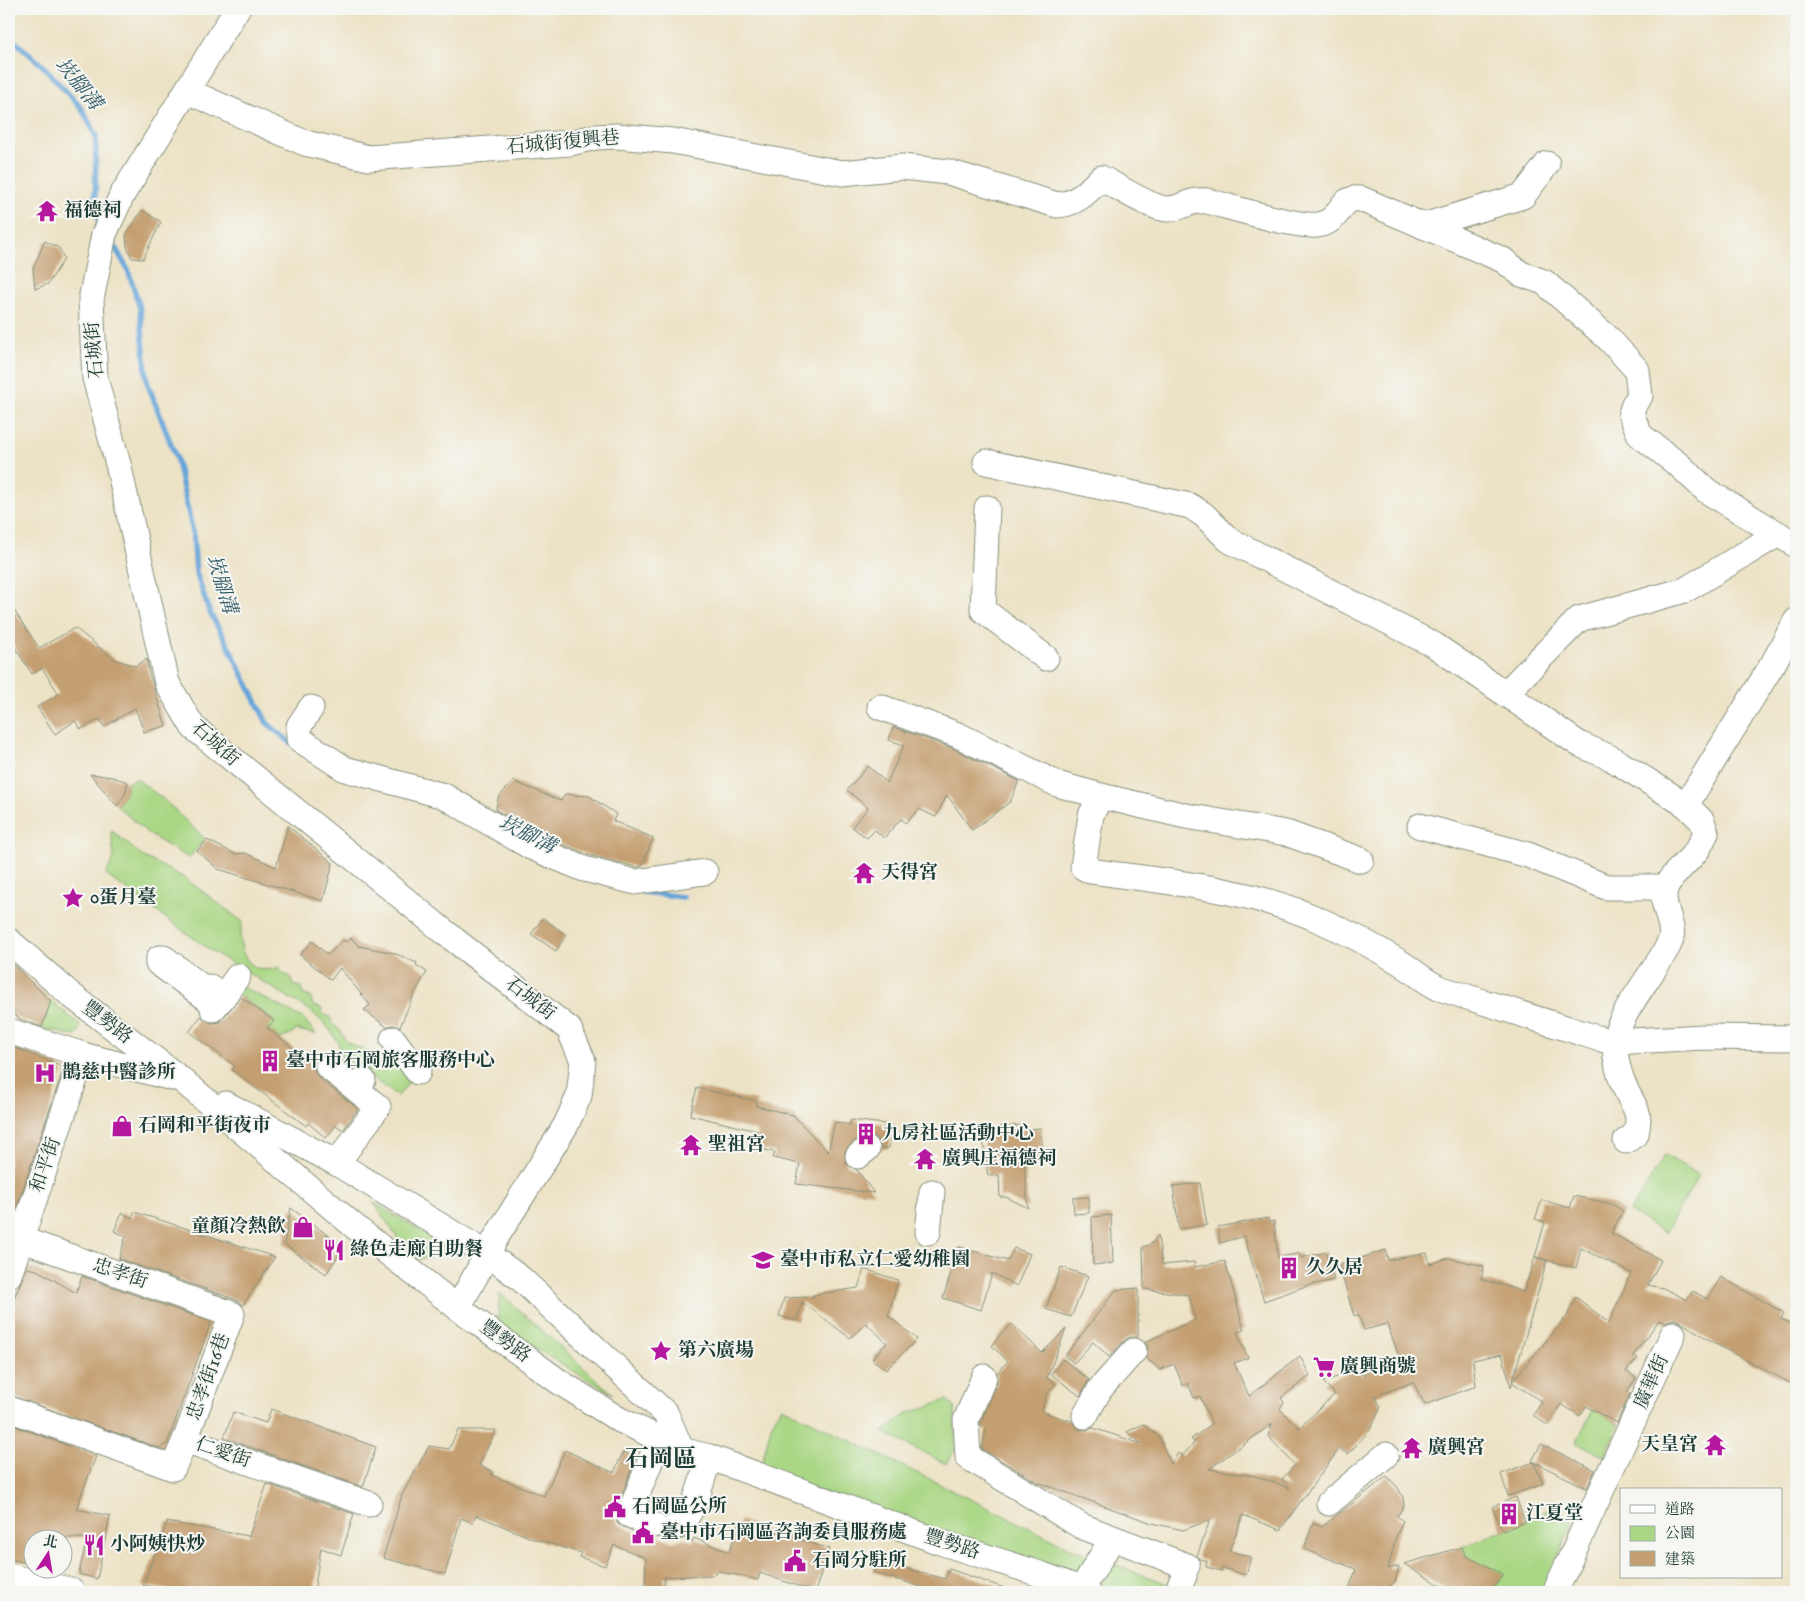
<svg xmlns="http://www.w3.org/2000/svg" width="1805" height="1601" viewBox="0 0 1805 1601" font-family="'IM FELL English','Noto Serif TC',serif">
  <rect width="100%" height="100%" fill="#f6f6f2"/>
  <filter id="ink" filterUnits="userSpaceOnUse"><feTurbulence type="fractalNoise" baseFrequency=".02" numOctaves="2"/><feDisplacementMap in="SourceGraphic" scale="10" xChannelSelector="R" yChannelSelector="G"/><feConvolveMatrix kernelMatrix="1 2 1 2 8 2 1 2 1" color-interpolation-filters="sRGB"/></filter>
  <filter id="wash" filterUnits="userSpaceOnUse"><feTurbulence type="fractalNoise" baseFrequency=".0096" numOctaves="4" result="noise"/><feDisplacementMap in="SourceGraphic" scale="20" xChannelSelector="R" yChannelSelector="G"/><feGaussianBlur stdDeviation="1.12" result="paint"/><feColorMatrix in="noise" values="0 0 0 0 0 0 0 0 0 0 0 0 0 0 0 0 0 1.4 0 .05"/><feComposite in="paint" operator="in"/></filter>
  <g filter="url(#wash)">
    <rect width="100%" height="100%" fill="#ece2c5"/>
    <!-- green -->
    <g fill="#aad785" stroke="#648a5c">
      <polygon points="137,779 163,799 205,839 189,858 150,835 117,806 125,794 128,782"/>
      <path d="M 111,830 L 142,856 L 183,877 L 243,922 C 234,948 249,979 279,967 L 283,974 L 291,977 L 293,985 L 301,987 L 303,995 L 311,997 L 313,1006 L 321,1008 L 324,1015 L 330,1017 L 333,1025 L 340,1030 L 346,1042 L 379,1057 L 413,1077 L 398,1096 L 341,1056 L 338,1042 L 327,1026 L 311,1011 L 210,950 L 106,875 L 114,857 Z"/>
      <polygon points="237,984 304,1019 316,1034 297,1030 281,1039 267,1028 273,1020 232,991"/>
      <polygon points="51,1001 79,1024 80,1028 76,1036 41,1028"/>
      <polygon points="1665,1155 1699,1175 1665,1233 1630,1212"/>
      <polygon points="373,1202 446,1246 443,1253 413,1261"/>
      <polygon points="500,1293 613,1394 497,1326"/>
      <polygon points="947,1400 955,1407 955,1450 946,1464 883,1432 908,1413"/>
      <polygon points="782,1407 1072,1549 1190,1592 1108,1592 760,1470 772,1423"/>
      <polygon points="1593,1409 1619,1424 1604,1456 1576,1443"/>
      <polygon points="1549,1508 1574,1521 1542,1592 1492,1592 1503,1574 1482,1564 1468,1563 1462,1547 1525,1522"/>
    </g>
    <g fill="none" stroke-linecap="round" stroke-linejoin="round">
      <!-- stream -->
      <g stroke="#66a5d9" stroke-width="5.5">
        <polyline points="9,36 44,67 82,109 96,136 95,213 101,223"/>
        <polyline points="112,242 128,270 140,308 147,382 176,457 193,533 196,572 209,611 229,647 267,723 291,743"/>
        <polyline points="643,892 683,897"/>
      </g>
    </g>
    <g id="blocks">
      <!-- building -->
      <g fill="#c49f71" fill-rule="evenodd">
        <polygon points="142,210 161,222 143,259 132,258 127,247 126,235"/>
        <polygon points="45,241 59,248 64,259 48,284 35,289 33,268"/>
        <polygon points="9,603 39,648 75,628 114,659 135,666 147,659 149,673 166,726 144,732 135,708 104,727 100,719 81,729 75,721 55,734 37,707 59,694 42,668 32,674 9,638"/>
        <polygon points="893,727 952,748 1019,781 1010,802 972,830 947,795 936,817 919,809 906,823 901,819 884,838 875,830 867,838 852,827 868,808 847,790 868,766 887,783 904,745 889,740"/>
        <polygon points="90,774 112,777 128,782 125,794 117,806"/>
        <polygon points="513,781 561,801 565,794 589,796 616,814 613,821 653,838 642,866 636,867 589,855 537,834 496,810 498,798"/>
        <polygon points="288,826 333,863 323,901 218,869 197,851 207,840 235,854 245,853 276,867"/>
        <polygon points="543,918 566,935 556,951 531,934"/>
        <polygon points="351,938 359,946 394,953 417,963 416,965 427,972 414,994 400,1027 392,1025 387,1027 364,1010 370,1005 340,968 331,980 300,955 312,941 328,955 343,940 347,942"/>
        <polygon points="9,961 51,1001 42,1027 20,1019 9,1011"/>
        <polygon points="241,997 274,1021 267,1028 314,1064 315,1072 319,1078 358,1109 343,1130 336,1125 326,1138 308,1123 306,1126 232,1070 235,1066 189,1032 201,1016 211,1023 219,1022"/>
        <polygon points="9,1046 58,1064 62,1073 12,1221 9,1221"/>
        <polygon points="697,1088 757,1101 756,1106 793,1115 828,1152 835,1122 850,1125 851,1120 893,1125 889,1148 881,1149 878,1140 866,1135 858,1138 845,1151 846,1164 857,1170 874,1193 796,1184 800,1164 773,1158 775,1152 753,1148 757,1131 690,1115"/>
        <polygon points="1021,1125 1021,1130 1041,1128 1043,1159 1024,1161 1028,1208 1006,1197 1000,1197 999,1175 988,1176 982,1133 1000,1132 1000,1127"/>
        <polygon points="1200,1183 1207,1225 1179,1229 1173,1186"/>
        <polygon points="1574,1196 1612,1204 1623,1211 1611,1233 1661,1260 1648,1285 1663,1288 1687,1300 1693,1291 1707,1299 1721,1277 1784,1313 1781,1319 1796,1326 1796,1386 1721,1347 1679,1321 1674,1319 1665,1322 1659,1320 1633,1356 1638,1358 1626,1371 1636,1378 1627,1392 1630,1394 1617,1423 1586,1406 1580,1416 1561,1404 1547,1425 1533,1415 1542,1402 1512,1382 1567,1316 1576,1297 1609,1323 1631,1273 1581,1248 1576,1268 1535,1257 1545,1222 1535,1219 1542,1200 1570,1208"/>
        <polygon points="1089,1197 1089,1213 1074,1214 1073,1198"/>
        <polygon points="291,1208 344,1247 326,1274 284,1244"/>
        <polygon points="134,1212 157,1219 275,1257 243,1305 237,1300 119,1259 126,1236 114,1231 122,1213 132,1218"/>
        <polygon points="1111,1215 1113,1263 1093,1265 1092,1217"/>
        <polygon points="1268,1218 1269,1222 1274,1221 1278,1258 1299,1253 1301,1258 1326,1252 1334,1280 1306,1286 1264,1301 1244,1236 1220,1243 1218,1227"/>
        <path d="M 1158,1235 L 1162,1265 L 1194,1262 L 1195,1267 L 1225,1261 L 1244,1330 L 1237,1332 L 1248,1358 L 1234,1363 L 1249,1396 L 1300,1356 L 1310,1376 L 1281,1398 L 1284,1402 L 1280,1409 L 1299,1428 L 1335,1394 L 1323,1382 L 1359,1369 L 1362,1375 L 1399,1356 L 1387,1324 L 1364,1330 L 1358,1314 L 1354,1316 L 1339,1265 L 1386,1250 L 1388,1260 L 1427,1253 L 1430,1264 L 1449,1258 L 1484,1266 L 1481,1279 L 1524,1292 L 1535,1257 L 1547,1261 L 1511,1387 L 1502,1354 L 1473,1360 L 1476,1386 L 1425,1405 L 1413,1382 L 1375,1396 L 1381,1407 L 1370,1430 L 1348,1454 L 1339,1449 L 1280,1530 L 1243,1515 L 1229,1551 L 1251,1557 L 1246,1575 L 1222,1568 L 1221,1571 L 1206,1567 L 1207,1561 L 1199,1559 L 1197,1556 L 1210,1520 L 1183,1530 L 1152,1523 L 1037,1482 L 982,1449 L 986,1430 L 981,1427 L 981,1423 L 997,1383 L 997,1373 L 1008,1361 L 992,1346 L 1000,1335 L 1012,1324 L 1042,1353 L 1066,1329 L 1047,1378 L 1056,1384 L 1046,1395 L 1042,1412 L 1071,1421 L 1078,1429 L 1086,1430 L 1093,1428 L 1142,1444 L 1127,1432 L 1143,1424 L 1159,1437 L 1171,1464 L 1178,1453 L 1182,1456 L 1195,1442 L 1191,1439 L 1212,1424 L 1200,1396 L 1194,1398 L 1188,1383 L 1183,1386 L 1174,1364 L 1160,1370 L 1146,1358 L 1148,1347 L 1145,1342 L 1195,1320 L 1189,1295 L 1144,1289 L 1143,1247 L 1151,1244 ZM 1272,1424 L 1268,1436 L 1295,1465 L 1282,1479 L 1290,1488 L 1255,1476 L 1209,1469 Z"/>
        <polygon points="959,1247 1008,1261 1014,1248 1030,1254 1017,1286 992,1273 981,1310 943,1298"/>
        <polygon points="1061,1267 1088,1276 1071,1317 1046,1309"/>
        <polygon points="27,1268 37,1270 76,1293 82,1276 211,1322 167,1444 159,1448 9,1395 9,1309"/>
        <polygon points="864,1269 898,1280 888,1316 917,1339 886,1370 872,1359 887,1343 866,1323 850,1338 802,1302 797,1321 779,1316 784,1298 814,1297 813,1295 858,1288"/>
        <polygon points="1138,1288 1138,1337 1130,1337 1124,1341 1109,1357 1093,1342 1074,1363 1065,1356 1116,1290"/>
        <polygon points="1063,1359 1089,1380 1080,1396 1051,1374"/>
        <polygon points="271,1409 376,1447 363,1487 224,1438 233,1412 266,1423"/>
        <polygon points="9,1424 96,1456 76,1509 110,1516 97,1579 79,1574 87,1538 32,1538 32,1564 9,1559"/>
        <polygon points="458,1430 496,1430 479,1465 493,1472 492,1475 544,1496 565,1450 614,1473 623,1452 636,1457 616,1510 615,1518 618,1524 649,1538 662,1537 673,1542 684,1538 692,1542 694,1538 729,1552 740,1520 776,1534 777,1531 829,1549 815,1592 760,1573 758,1580 718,1571 714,1575 664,1577 664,1592 645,1592 646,1558 614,1545 605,1566 579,1557 581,1553 534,1539 476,1515 473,1523 461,1518 445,1574 383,1558 402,1495 429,1446 449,1449"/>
        <polygon points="1541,1444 1595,1470 1587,1488 1532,1461"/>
        <polygon points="1534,1462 1543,1484 1508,1496 1501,1474"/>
        <polygon points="1387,1476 1398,1488 1403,1497 1404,1506 1397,1516 1403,1521 1396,1537 1388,1569 1399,1566 1395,1582 1391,1585 1389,1592 1366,1588 1364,1592 1348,1592 1356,1569 1304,1549 1313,1523 1322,1527"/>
        <polygon points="267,1484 354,1514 341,1555 321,1548 314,1592 178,1592 143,1585 167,1522 249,1536"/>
        <polygon points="1516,1497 1525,1522 1503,1531 1492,1507"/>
        <polygon points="1462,1547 1466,1556 1503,1574 1492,1592 1452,1592 1404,1564"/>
        <polygon points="876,1560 945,1579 949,1569 1010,1590 1010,1592 938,1592 873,1572"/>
      </g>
    </g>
  </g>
  <g filter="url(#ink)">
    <use href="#blocks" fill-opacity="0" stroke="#86907c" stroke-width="1"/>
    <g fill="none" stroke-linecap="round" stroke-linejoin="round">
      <!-- minor casing -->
      <g stroke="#86907c" stroke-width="27">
        <g id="minor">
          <polyline points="237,9 122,195 104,234 91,300 95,378 119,468 167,683 193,727 452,938 569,1029 583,1061 579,1096 566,1125 497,1236 458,1308"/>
          <path d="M 187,91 L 305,143 L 369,158 L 570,143 L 595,137 L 617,136 L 673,141 L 842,173 L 902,167 L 948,172 L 1057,205 C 1077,204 1088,191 1101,178 C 1117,186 1153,210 1169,209 C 1184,208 1189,199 1207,201 C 1231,207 1297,228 1318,225 C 1343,221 1337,196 1361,199 L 1503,260 L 1521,274 L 1544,282 L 1609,339 L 1637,370 L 1640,396 L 1634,404 L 1631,414 L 1640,435 L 1680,466 L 1707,491 L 1796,545"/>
          <polyline points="1423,226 1523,196 1547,164"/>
          <polyline points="986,462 1190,506 1204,515 1229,540 1434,645 1579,744 1611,758 1686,805"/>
          <polyline points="987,508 983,610 1046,658"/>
          <polyline points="1505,694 1579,619 1685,590 1778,534"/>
          <path d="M 880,707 L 958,735 L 1057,784 L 1101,796 L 1091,815 L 1083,867 L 1090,871 C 1166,882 1246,888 1317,919 C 1345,931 1375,947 1401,963 C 1414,971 1425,982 1439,988 L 1597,1038 L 1614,1042 L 1703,1037 L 1796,1038"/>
          <polyline points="311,708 299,726 299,739 345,769 444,796 531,847 584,869 635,882 705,872"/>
          <polyline points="1101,796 1186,816 1286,833 1361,860"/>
          <polyline points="1420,826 1528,855 1606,887 1666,887"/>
          <polyline points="9,941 71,995 183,1081 354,1226 458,1308 558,1381 618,1419 685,1451 709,1457 940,1542 1043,1575 1088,1592"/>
          <polyline points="210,987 223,997 238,976"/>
          <polyline points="213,1009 216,1005 158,963 159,958 164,958 220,1001 223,997"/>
          <polyline points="9,1031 83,1055 172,1078"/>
          <polyline points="393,1039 418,1072"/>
          <polyline points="328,1067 356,1089"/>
          <polyline points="226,1104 338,1164 487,1254 520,1278 666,1414 681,1449"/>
          <path d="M 1626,1141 L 1636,1134 C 1641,1113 1636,1110 1627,1092 C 1620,1078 1615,1060 1615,1044 C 1614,1019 1658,968 1669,944 C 1678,926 1659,906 1665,888 C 1670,876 1689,861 1697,850 C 1701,845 1703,838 1706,833 L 1702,821 L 1686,805 L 1774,662 L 1796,621"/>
          <polyline points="345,1152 378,1107 356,1089 363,1080"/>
          <polyline points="858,1156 867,1149"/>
          <polyline points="928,1232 932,1192"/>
          <polyline points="9,1235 232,1314 185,1440"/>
          <polyline points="9,1275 83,1055"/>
          <polyline points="984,1377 966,1420 968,1457 1081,1526 1187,1566"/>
          <polyline points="9,1409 173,1468 185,1440 369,1504"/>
          <polyline points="1085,1416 1100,1389 1134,1351"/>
          <polyline points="1329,1503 1386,1455"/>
          <polyline points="654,1525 629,1515 659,1439"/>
          <path d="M 673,1528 C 695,1519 702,1478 709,1457"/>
          <polyline points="1081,1590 1106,1549"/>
          <polyline points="1177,1592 1184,1576"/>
          <polyline points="1555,1592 1673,1334"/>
        </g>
      </g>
      <!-- major casing -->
      <g stroke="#86907c" stroke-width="29">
        <polyline id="major" points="9,1578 71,1592"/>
      </g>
      <!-- minor -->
      <use href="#minor" stroke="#fff" stroke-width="25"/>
      <!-- major -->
      <use href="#major" stroke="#fff" stroke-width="28"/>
    </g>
  </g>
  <!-- icons -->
  <defs>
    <g id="temple-bare" transform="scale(1.725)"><path d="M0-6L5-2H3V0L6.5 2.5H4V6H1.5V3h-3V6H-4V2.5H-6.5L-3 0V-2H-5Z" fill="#b5179e" stroke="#f6f6f2" stroke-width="2.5" paint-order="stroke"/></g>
    <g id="sight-bare" transform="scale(1.725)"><path d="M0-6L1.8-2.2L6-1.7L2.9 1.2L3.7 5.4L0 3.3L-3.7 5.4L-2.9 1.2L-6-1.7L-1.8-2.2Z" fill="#b5179e" stroke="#f6f6f2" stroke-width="2.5" paint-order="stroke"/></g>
    <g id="building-bare" transform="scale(1.725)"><path d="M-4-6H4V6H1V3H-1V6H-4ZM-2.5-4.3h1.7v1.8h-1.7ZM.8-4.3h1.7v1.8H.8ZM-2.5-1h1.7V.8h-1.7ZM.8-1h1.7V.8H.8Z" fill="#b5179e" stroke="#f6f6f2" stroke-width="2.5" paint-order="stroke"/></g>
    <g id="hospital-bare" transform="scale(1.725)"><path d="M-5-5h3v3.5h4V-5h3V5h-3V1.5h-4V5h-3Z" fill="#b5179e" stroke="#f6f6f2" stroke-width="2.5" paint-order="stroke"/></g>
    <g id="shop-bare" transform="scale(1.725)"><path d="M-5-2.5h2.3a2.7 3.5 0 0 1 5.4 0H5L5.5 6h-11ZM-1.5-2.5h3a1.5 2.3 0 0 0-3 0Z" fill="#b5179e" stroke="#f6f6f2" stroke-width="2.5" paint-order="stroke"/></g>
    <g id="restaurant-bare" transform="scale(1.725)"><path d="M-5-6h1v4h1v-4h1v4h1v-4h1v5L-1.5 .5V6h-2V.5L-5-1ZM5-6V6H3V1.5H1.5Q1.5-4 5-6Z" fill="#b5179e" stroke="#f6f6f2" stroke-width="2.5" paint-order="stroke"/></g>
    <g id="school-bare" transform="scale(1.725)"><path d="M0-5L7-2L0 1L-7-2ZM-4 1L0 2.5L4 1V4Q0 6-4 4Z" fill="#b5179e" stroke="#f6f6f2" stroke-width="2.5" paint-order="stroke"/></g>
    <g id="supermarket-bare" transform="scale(1.725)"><path d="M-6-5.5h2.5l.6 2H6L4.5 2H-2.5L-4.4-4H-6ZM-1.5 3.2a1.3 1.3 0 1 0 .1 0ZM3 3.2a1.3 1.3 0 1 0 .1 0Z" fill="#b5179e" stroke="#f6f6f2" stroke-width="2.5" paint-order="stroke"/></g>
    <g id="civic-bare" transform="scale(1.725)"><path d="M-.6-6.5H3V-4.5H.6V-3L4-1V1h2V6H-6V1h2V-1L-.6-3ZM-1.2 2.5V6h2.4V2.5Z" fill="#b5179e" stroke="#f6f6f2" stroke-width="2.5" paint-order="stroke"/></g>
  </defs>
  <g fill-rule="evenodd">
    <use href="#temple-bare" x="47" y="211"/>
    <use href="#temple-bare" x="864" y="873"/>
    <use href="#sight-bare" x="73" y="898"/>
    <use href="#building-bare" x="270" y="1061"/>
    <use href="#hospital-bare" x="45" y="1073"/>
    <use href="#shop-bare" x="122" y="1126"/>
    <use href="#building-bare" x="866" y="1134"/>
    <use href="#temple-bare" x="691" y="1145"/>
    <use href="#temple-bare" x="925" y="1159"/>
    <use href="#shop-bare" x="303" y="1227"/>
    <use href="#restaurant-bare" x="334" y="1250"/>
    <use href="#school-bare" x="763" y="1260"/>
    <use href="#building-bare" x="1289" y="1268"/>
    <use href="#sight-bare" x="661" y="1351"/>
    <use href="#supermarket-bare" x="1324" y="1367"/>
    <use href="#temple-bare" x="1715" y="1445"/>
    <use href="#temple-bare" x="1412" y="1448"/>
    <use href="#civic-bare" x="615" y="1507"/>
    <use href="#building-bare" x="1509" y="1514"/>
    <use href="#civic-bare" x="643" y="1533"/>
    <use href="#restaurant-bare" x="94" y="1545"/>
    <use href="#civic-bare" x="795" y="1561"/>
  </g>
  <g text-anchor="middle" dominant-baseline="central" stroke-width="4" stroke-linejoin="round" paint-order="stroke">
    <!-- street labels -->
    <g font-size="19" fill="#1f3d34" stroke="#f6f6f2">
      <text transform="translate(563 143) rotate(-5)">石城街復興巷</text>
      <text transform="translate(95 350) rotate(-95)">石城街</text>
      <text transform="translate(215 744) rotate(42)">石城街</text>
      <text transform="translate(530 999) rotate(38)">石城街</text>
      <text transform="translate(107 1023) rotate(37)">豐勢路</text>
      <text transform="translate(46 1165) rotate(-71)">和平街</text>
      <text transform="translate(120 1274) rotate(19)">忠孝街</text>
      <text transform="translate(505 1342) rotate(36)">豐勢路</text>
      <text transform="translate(209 1377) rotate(-70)">忠孝街16巷</text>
      <text transform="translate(1652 1382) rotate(-66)">廣華街</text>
      <text transform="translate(223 1453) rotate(19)">仁愛街</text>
      <text transform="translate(952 1545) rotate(18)">豐勢路</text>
    </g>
    <!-- poi labels -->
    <g font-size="19" font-weight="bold" fill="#1f3d34" stroke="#f6f6f2" text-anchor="start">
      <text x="64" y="211">福德祠</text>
      <text x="881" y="873">天得宮</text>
      <text x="90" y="898">0蛋月臺</text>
      <text x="286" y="1061">臺中市石岡旅客服務中心</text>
      <text x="62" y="1073">鵲慈中醫診所</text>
      <text x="138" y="1126">石岡和平街夜市</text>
      <text x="882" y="1134">九房社區活動中心</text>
      <text x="708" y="1145">聖祖宮</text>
      <text x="942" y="1159">廣興庄福德祠</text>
      <text x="286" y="1227" text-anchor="end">童顏冷熱飲</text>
      <text x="350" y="1250">綠色走廊自助餐</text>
      <text x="780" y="1260">臺中市私立仁愛幼稚園</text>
      <text x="1306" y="1268">久久居</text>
      <text x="678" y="1351">第六廣場</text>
      <text x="1340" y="1367">廣興商號</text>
      <text x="1698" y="1445" text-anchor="end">天皇宮</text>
      <text x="1428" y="1448">廣興宮</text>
      <text x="632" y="1507">石岡區公所</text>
      <text x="1526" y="1514">江夏堂</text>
      <text x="660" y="1533">臺中市石岡區咨詢委員服務處</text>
      <text x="110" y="1545">小阿姨快炒</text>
      <text x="812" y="1561">石岡分駐所</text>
    </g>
    <!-- water labels -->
    <g font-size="20" font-style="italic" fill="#345c66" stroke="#f6f6f2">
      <text transform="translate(78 84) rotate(51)">崁腳溝</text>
      <text transform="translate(221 584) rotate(73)">崁腳溝</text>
      <text transform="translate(527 835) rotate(27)">崁腳溝</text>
    </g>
    <!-- district labels -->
    <g font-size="24" font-weight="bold" fill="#1f3d34" stroke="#f6f6f2">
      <text x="661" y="1459">石岡區</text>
    </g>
  </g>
  <!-- margin -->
  <rect width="1805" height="1601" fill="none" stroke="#f6f6f2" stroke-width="30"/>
  <!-- legend -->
  <rect x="1620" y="1488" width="162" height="90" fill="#f6f6f2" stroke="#a0aca6"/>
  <rect x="1630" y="1505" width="25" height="8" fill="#ffffff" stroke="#a0aca6"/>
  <text x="1665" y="1514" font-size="15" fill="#1f3d34">道路</text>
  <rect x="1630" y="1526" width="25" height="15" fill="#aad785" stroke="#a0aca6"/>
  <text x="1665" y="1538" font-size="15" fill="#1f3d34">公園</text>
  <rect x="1630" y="1551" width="25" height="15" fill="#c49f71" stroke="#a0aca6"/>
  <text x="1665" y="1564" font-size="15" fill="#1f3d34">建築</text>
  <!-- north arrow -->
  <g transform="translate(48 1554) rotate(12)"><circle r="24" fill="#f6f6f2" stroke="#a0aca6"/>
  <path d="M0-4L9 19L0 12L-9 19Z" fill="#b5179e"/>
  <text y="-8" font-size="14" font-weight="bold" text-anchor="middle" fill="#1f3d34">北</text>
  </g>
</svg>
